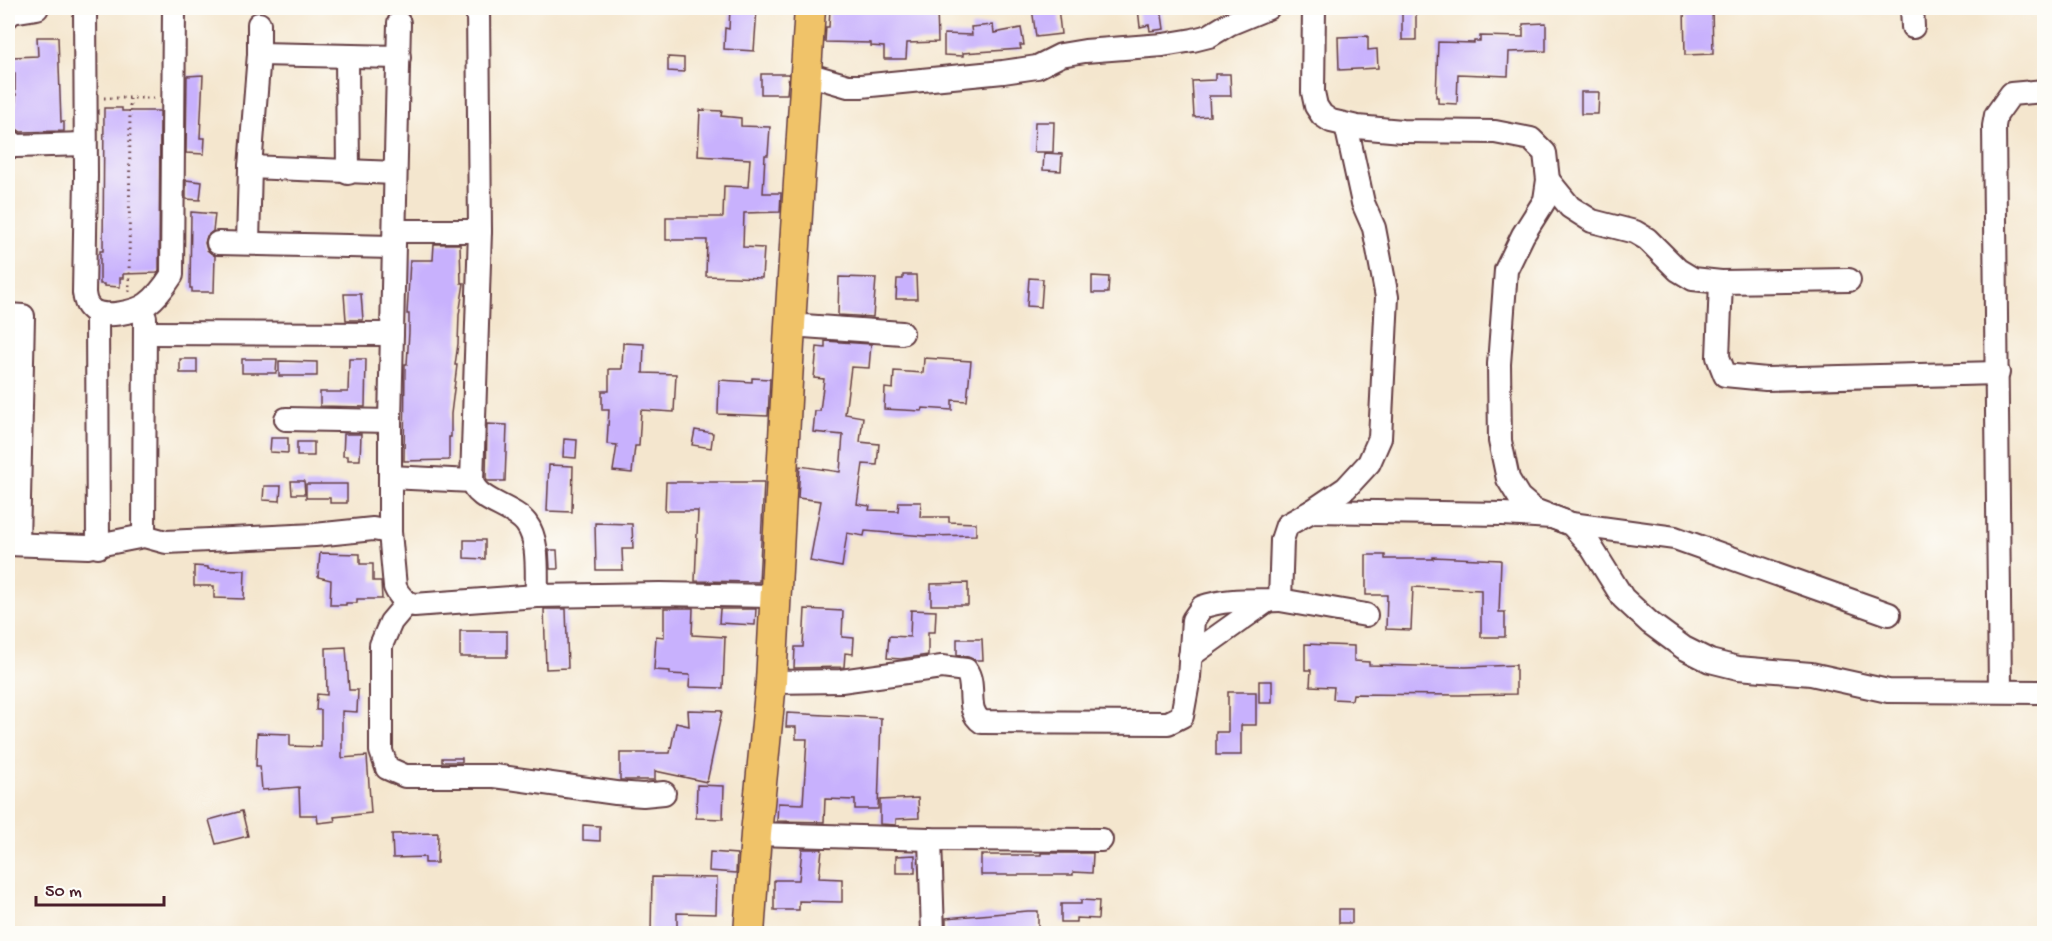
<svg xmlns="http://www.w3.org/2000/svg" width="2052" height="941" viewBox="0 0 2052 941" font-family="'Gochi Hand',sans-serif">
  <rect width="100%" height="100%" fill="#fdfcf7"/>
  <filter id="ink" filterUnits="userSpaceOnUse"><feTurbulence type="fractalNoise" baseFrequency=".0167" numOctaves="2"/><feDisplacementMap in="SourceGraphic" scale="12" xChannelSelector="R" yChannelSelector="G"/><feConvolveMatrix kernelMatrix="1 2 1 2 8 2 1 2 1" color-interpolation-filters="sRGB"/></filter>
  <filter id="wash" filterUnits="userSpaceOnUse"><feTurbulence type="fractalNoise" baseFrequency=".008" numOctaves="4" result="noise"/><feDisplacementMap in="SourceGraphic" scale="24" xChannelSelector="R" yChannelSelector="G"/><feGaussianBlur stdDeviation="1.35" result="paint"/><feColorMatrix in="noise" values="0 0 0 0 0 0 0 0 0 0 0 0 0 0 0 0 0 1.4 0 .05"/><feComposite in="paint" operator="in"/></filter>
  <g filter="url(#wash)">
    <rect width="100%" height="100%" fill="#f4e6ce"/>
    <g id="blocks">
      <!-- building -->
      <g fill="#c8b1fd">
        <polygon points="730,8 757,8 754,51 724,49 725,28 729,29"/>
        <polygon points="830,8 937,8 938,42 907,43 906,59 884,59 884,47 871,46 871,43 825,42 826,27 829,27"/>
        <polygon points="1032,8 1058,8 1061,34 1036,37"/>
        <polygon points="1138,8 1161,8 1164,29 1150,31 1149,25 1140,27"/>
        <polygon points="1684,8 1712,8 1713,54 1685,55"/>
        <rect x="1402" y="13" width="14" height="27"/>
        <polygon points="1546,23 1546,51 1509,52 1508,76 1458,74 1457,104 1438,103 1438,97 1436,97 1438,42 1474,43 1474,41 1480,41 1480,36 1523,37 1523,24"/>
        <polygon points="993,25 994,33 1021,28 1024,45 1020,45 1021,49 963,53 963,56 944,55 944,34 972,35 971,27"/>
        <polygon points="1368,36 1368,50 1377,49 1378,68 1339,70 1338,37"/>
        <polygon points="37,37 58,37 61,122 64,122 64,131 21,132 14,127 16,94 15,93 15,73 13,73 12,57 38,56"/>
        <polygon points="668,57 684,58 684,72 668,71"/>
        <polygon points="761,74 789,74 787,94 761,94"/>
        <polygon points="1215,74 1230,74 1231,96 1209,96 1210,116 1194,117 1192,81 1215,80"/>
        <polygon points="203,75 200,138 205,138 204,154 186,153 187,76"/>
        <polygon points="1581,92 1599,92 1598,114 1581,114"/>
        <polygon points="104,108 122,108 122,111 160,111 159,271 157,273 123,274 123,278 120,278 120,287 104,286 104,284 100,284 100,251 103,251"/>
        <polygon points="700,110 722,111 721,116 741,118 741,126 770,127 768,155 765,155 763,193 781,193 780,212 744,213 743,247 764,248 762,278 706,276 707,240 666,240 666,217 723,217 724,186 748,187 750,159 698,156"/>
        <polygon points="1035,122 1054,122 1053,152 1034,152"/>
        <polygon points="1044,153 1062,154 1061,171 1043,170"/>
        <polygon points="186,180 202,182 200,200 186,199"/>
        <polygon points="191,212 215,214 213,231 207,236 205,243 207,250 215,256 214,292 192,292 192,288 190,288"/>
        <polygon points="434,244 460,244 461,283 464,283 459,315 458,344 455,365 457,365 451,414 451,437 449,437 449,460 404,461 405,364 407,364 409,332 409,314 407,314 410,260 433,260"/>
        <polygon points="903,275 916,275 917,299 896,299 897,279 903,279"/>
        <polygon points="1092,276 1109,277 1108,293 1092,293"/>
        <polygon points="839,277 876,278 873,317 838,315"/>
        <polygon points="1029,278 1043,279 1041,307 1027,306"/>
        <polygon points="344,294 361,294 363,320 346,320"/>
        <polygon points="825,341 871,344 869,368 851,367 845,414 863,417 860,442 879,444 877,465 863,464 857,504 870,506 869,510 898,511 899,502 921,502 920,517 949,517 949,522 976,523 976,535 925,536 865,531 864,536 847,533 842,567 810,561 821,501 798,498 800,466 840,472 843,435 813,432 815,411 820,411 824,379 814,378 817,347 825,348"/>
        <polygon points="623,343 644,344 643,373 676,374 674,412 641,410 639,446 635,446 632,473 613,471 617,445 607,444 609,410 602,410 602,391 609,391 609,369 622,369"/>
        <polygon points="924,358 971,361 967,401 952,400 952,410 923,408 922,411 884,409 885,388 893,389 894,371 923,373"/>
        <rect x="180" y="359" width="17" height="14"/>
        <polygon points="242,359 277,359 276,373 242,373"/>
        <polygon points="349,359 366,359 365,407 320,406 320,392 348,392"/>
        <polygon points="279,361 317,362 317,376 279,376"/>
        <polygon points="752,378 770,379 768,416 718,414 719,380 752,382"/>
        <polygon points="487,424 507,425 505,481 487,481 486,478"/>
        <polygon points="695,430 713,433 711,448 692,445"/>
        <polygon points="344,434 361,434 360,460 348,460 348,456 343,456"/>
        <polygon points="271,438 288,438 288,453 270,452"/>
        <polygon points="564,439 577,440 576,458 563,457"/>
        <rect x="297" y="442" width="17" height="14"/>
        <polygon points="549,465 573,466 572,512 547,511"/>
        <polygon points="291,481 304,481 305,494 292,494"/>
        <polygon points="666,482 764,482 759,582 695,581 698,511 665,511"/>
        <polygon points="306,484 347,484 347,503 330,503 330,498 306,498"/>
        <polygon points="264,486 281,486 280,501 263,500"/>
        <polygon points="595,523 632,524 633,549 622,549 623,570 596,570"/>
        <polygon points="464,540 485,540 485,559 464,558"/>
        <polygon points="549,550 557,550 558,569 550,569"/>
        <polygon points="320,553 360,554 360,564 373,564 373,581 381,581 382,599 357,599 357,603 346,603 346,605 330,605 331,580 318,577"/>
        <polygon points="1366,555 1385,555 1385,559 1433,559 1433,557 1501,560 1499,612 1505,612 1505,637 1481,637 1481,590 1413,587 1411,630 1386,629 1387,595 1366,595"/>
        <polygon points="194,566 208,567 208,569 245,570 244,599 214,598 214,586 194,586"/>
        <polygon points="968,583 968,605 931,605 931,584"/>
        <polygon points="664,608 693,608 692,635 725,637 723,688 689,687 690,675 670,674 670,671 654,670 656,636 664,637"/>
        <polygon points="544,609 566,609 568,668 546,669"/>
        <polygon points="720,609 756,609 755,625 719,623"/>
        <polygon points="805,609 843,611 842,637 854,638 853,654 845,653 844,667 794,668 795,647 803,647"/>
        <polygon points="911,610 936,611 935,632 928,632 928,655 901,659 887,658 889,636 910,637"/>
        <rect x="460" y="631" width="47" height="26"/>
        <polygon points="957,639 982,639 983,660 975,660 968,657 957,655"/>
        <polygon points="1305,644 1354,646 1354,661 1369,662 1369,665 1466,667 1516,665 1516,694 1459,695 1353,694 1352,700 1333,699 1334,687 1310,686 1311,670 1305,670"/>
        <polygon points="346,647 349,690 358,690 357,712 342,711 342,758 367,756 371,813 334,817 335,821 318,823 317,815 300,815 299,787 262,790 260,766 256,766 257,733 290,734 290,746 321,747 321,710 316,710 317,694 327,695 326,648"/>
        <rect x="1259" y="681" width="13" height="22"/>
        <polygon points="1228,692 1256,692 1256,725 1241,725 1241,755 1216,755 1216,732 1228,732"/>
        <polygon points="688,710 722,711 707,782 655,771 655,780 620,780 620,753 670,753 676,723 689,726"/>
        <polygon points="787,713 881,718 878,809 855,809 855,800 825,799 824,822 777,821 778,803 803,804 807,739 796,739 796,727 786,727"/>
        <rect x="442" y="758" width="20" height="4"/>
        <polygon points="697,785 724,786 723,819 696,818"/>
        <polygon points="918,798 919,818 896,819 896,825 880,824 880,800"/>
        <polygon points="242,811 248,836 216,844 209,820"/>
        <polygon points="583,825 600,826 600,841 583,840"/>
        <polygon points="438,833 437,863 425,863 425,857 393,858 392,834"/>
        <polygon points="802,849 822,849 819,878 842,879 842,902 799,901 799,910 774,910 774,880 799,880"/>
        <polygon points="710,852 737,854 736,873 709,871"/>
        <polygon points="1041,853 1093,853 1092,873 1073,872 1073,875 981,875 981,855 1041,855"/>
        <polygon points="915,855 915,873 896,873 896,856"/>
        <polygon points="652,877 717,878 716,914 677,913 677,933 651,933"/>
        <polygon points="1081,900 1099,901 1098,919 1076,918 1076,922 1061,922 1061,904 1081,904"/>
        <rect x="1339" y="909" width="13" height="14"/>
        <polygon points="1028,911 1038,911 1038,929 1019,929 1019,932 1004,933 946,933 946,918"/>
      </g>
    </g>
  </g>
  <g filter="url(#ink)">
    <use href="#blocks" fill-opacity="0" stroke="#643d43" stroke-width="1.5"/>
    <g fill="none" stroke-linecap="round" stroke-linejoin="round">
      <!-- minor casing -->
      <g stroke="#643d43" stroke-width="26">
        <g id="minor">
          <path d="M 85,8 L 86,176 L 84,293 C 85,300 86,305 92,310 C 104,319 136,312 147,304 C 158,296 165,286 172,275 L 174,8"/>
          <path d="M 478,8 L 480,231 L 472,481 C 476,501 513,506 526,523 C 540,541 536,574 537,596"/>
          <polyline points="1314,8 1313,92 1316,106 1322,115 1331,121 1357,127 1402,131 1495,132 1531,139 1545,153 1548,180 1545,200 1523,235 1506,270 1499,364 1500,441 1508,479 1519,497 1534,510 1571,524 1675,538 1889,614"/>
          <polyline points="1912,8 1913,27"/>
          <polyline points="8,16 12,12 37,8"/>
          <path d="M 399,23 L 390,421 L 390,532 L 395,587 C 399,596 404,602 414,605 L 537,596 L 660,594 L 777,596"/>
          <polyline points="259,54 399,57"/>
          <polyline points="347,56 348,173"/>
          <polyline points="807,74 848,86 861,86 1003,72 1037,67 1061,55 1085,51 1163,45 1193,40 1209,36 1229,24 1268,8"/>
          <polyline points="8,139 16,146 85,144"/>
          <polyline points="250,167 259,54 259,24"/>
          <polyline points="1548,180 1570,207 1592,221 1635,232 1647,239 1678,270 1693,279 1721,282 1849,280"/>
          <polyline points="395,231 480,231"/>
          <polyline points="248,242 250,167 395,173"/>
          <polyline points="218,243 393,247"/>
          <polyline points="1721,282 1718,357 1725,375 1766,379 1998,373"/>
          <polyline points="97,313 98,547"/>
          <polyline points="8,315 23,316 18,544"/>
          <polyline points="790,325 902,333"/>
          <polyline points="145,333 392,334"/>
          <polyline points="286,419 390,421"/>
          <polyline points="390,477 472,481"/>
          <polyline points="1312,511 1346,488 1369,463 1380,438 1387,297 1374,228 1363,203 1346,125"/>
          <polyline points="144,536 145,318"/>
          <polyline points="8,544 88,547 144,536 166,542 315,535 373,529 390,532"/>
          <polyline points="1280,600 1366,615"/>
          <polyline points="407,603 391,622 381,645 381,751 387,768 405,776 494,776 616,793 643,795 664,793"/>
          <polyline points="1190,656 1267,601"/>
          <path d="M 771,682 L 841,681 L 942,667 L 966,670 C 977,686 964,710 982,722 L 1168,723 L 1182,716 L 1189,677 L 1193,620 L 1202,607 C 1227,598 1254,601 1280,600 L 1282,540 L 1287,525 L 1312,511 L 1503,514 L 1552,517 L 1571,524 L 1590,545 L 1623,598 L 1650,623 L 1684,648 L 1710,661 L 1738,668 L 1811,674 L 1888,691 L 2044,692"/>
          <polyline points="2000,691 1994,126 1996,115 2011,94 2044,91"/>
          <polyline points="756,834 930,839 1101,840"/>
          <polyline points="930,839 933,934"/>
        </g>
      </g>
      <!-- major casing -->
      <g stroke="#643d43" stroke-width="33">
        <polyline id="major" points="749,934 756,834 771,682 790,325 810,8"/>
      </g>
      <!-- path -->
      <g stroke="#643d43" stroke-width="3" stroke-dasharray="1.5 4.5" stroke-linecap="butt">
        <polyline points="104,98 154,98"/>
        <polyline points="129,292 130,99"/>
      </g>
      <!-- minor -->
      <use href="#minor" stroke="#fff" stroke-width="22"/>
      <!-- major -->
      <use href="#major" stroke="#f0c369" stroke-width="30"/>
    </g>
  </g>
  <!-- margin -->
  <rect width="2052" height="941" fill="none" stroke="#fdfcf7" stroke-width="30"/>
  <!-- scale -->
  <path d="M36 896v9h128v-9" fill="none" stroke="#4a1f2b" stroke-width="3"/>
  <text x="45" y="896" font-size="18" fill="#4a1f2b" stroke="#fdfcf7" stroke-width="4.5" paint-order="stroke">50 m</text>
</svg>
